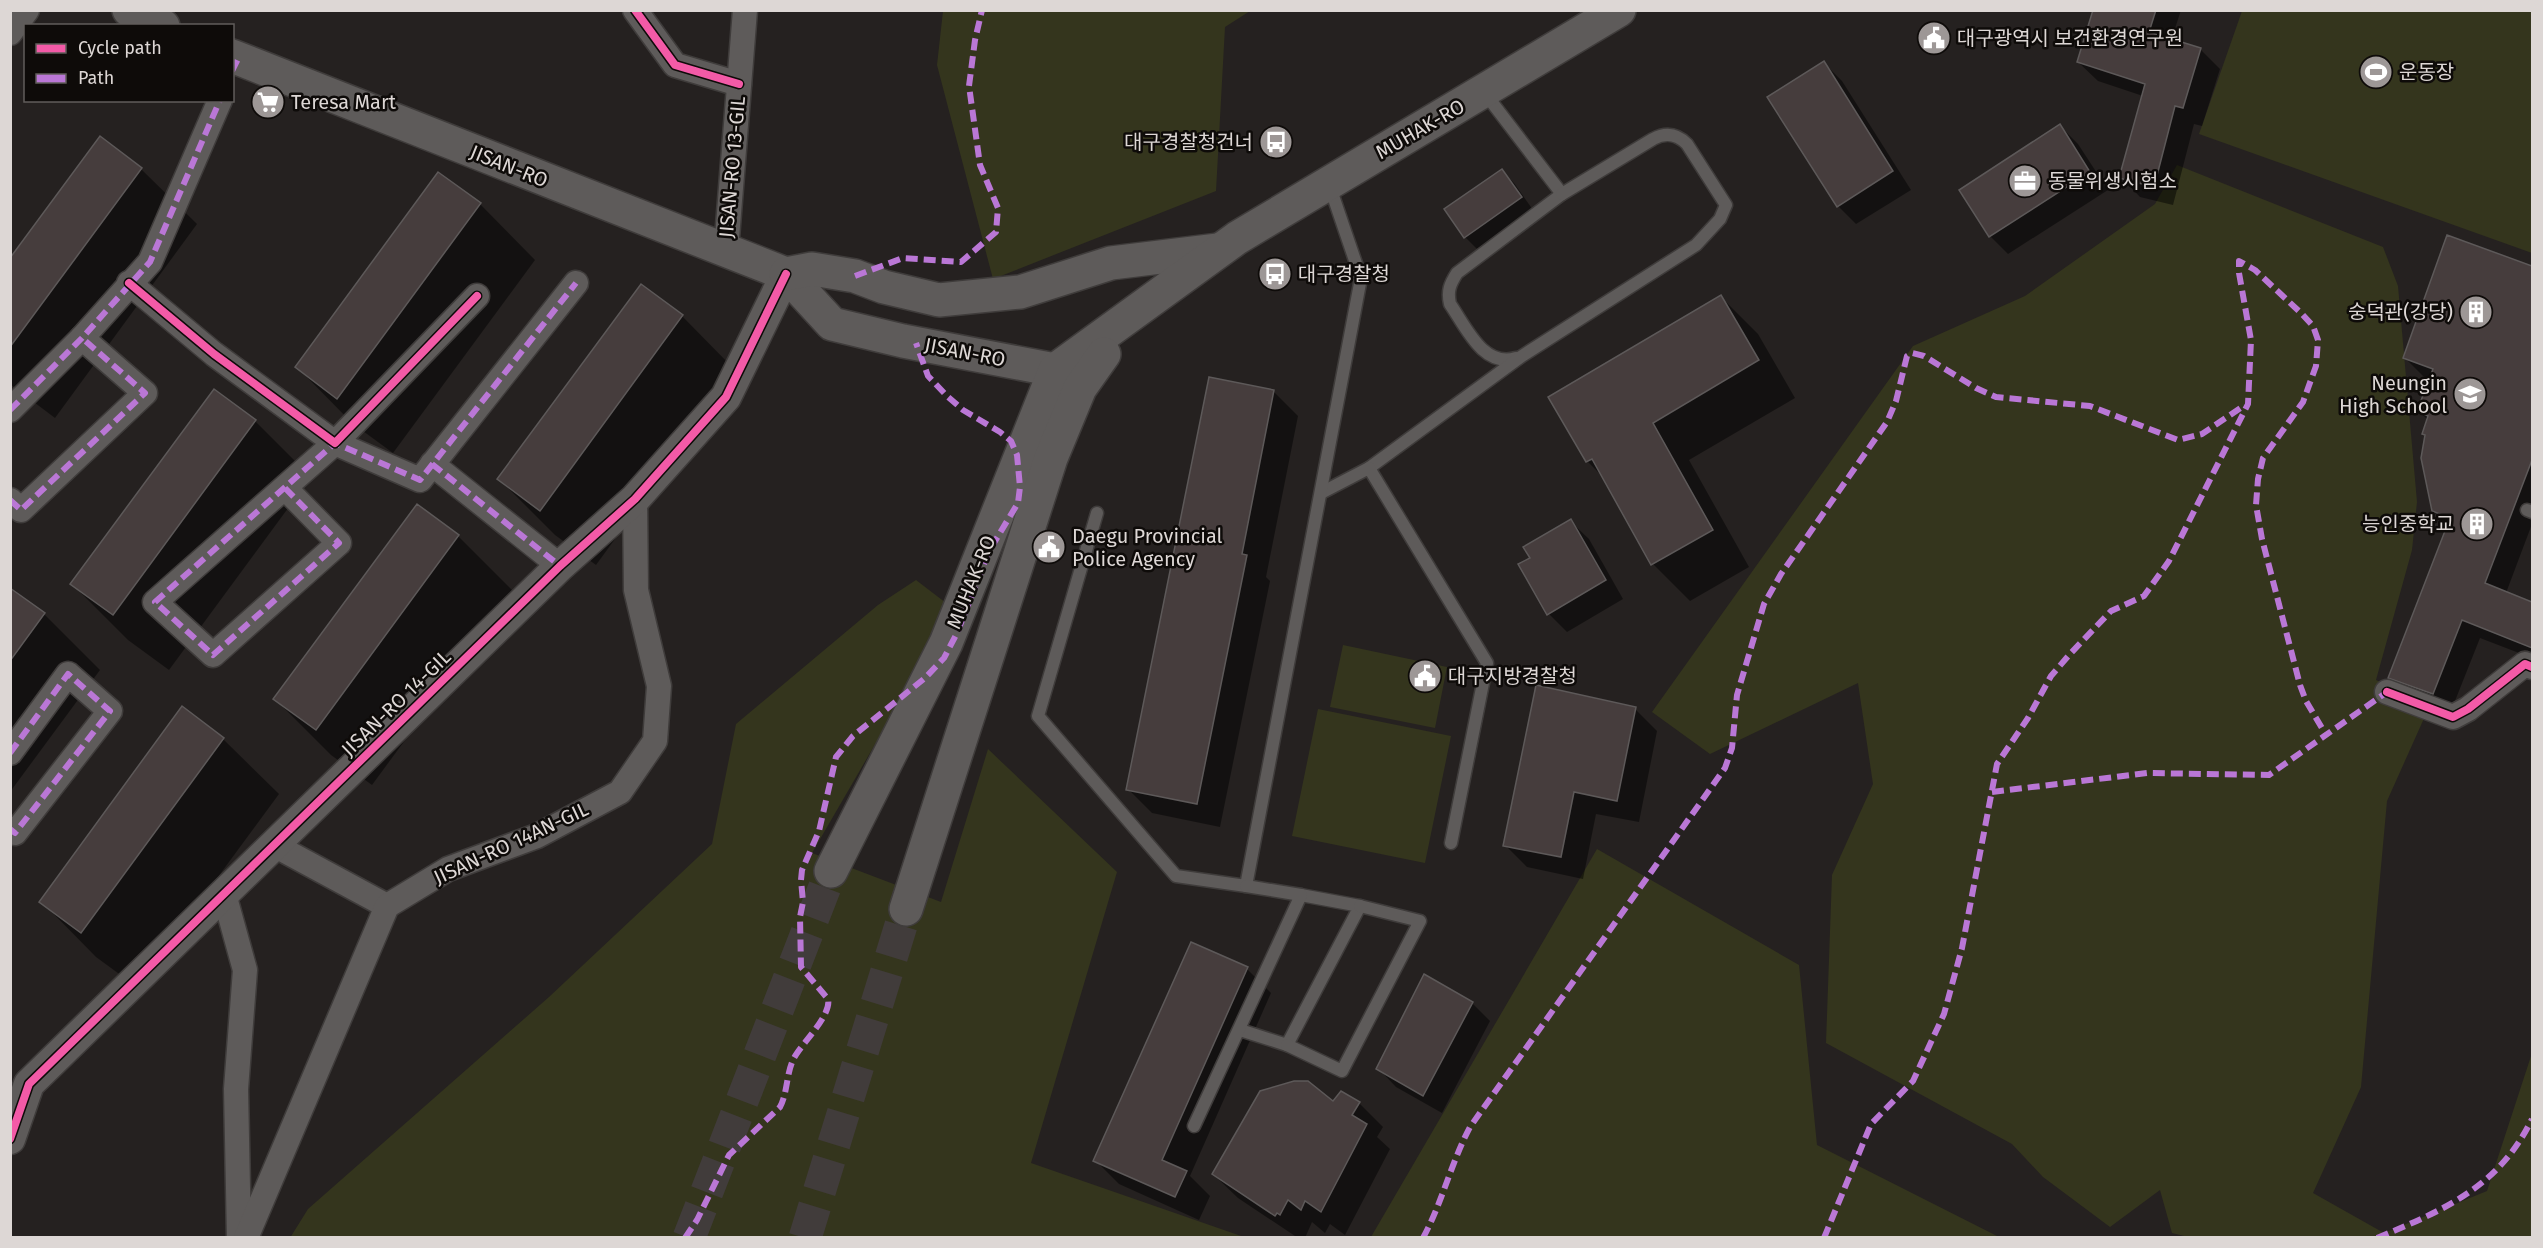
<svg xmlns="http://www.w3.org/2000/svg" width="2543" height="1248" viewBox="0 0 2543 1248" font-family="'Fira Sans','Noto Sans KR',sans-serif">
  <rect width="100%" height="100%" fill="#252120"/>
  <!-- green -->
  <g fill="#34351d">
    <polygon points="943,11 1250,11 1225,27 1216,191 993,279 937,65"/>
    <polygon points="2242,11 2532,11 2532,253 2199,134"/>
    <polygon points="2177,165 2383,247 2398,286 2417,502 2412,550 2376,680 2430,705 2387,801 2361,1087 2313,1193 2384,1233 2487,1191 2532,1053 2532,1237 2188,1237 2172,1233 2160,1190 2110,1227 2043,1177 2012,1144 1826,1043 1832,875 1873,784 1858,683 1710,754 1652,712 1913,346 2025,296 2155,204"/>
    <polygon points="916,580 946,603 917,672 812,853 941,902 988,749 1117,872 1031,1163 1244,1237 290,1238 308,1209 549,997 712,844 736,724 878,605"/>
    <polygon points="1343,645 1447,667 1435,728 1330,707"/>
    <polygon points="1318,709 1451,736 1425,863 1292,836"/>
    <polygon points="1597,849 1799,965 1817,1145 1999,1237 1371,1237"/>
  </g>
  <!-- shadow -->
  <g fill="#0007">
    <polygon points="2095,10 2181,10 2171,41 2200,49 2220,69 2202,126 2194,124 2173,205 2140,197 2121,177 2143,96 2098,81 2078,62"/>
    <polygon points="1823,62 1842,81 1911,190 1856,224 1838,206"/>
    <polygon points="2060,126 2078,144 2108,190 2008,254 1990,236"/>
    <polygon points="141,169 197,224 55,418 10,384 10,261"/>
    <polygon points="1502,171 1514,183 1533,210 1477,249 1465,237"/>
    <polygon points="480,204 535,260 393,453 352,423 297,367"/>
    <polygon points="2448,237 2532,267 2532,524 2506,593 2532,603 2532,658 2480,638 2451,711 2408,696 2390,678 2448,526 2433,511 2428,420 2419,411 2431,379 2423,376 2405,358"/>
    <polygon points="1721,297 1758,334 1795,398 1689,460 1749,567 1690,601 1653,564 1604,478 1587,461 1550,397"/>
    <polygon points="682,316 737,372 596,565 555,535 499,479"/>
    <polygon points="214,391 255,421 311,477 169,670 128,640 72,584"/>
    <polygon points="1274,392 1298,416 1266,577 1270,581 1220,827 1152,813 1128,789"/>
    <polygon points="1570,521 1589,539 1623,599 1567,632 1549,614 1532,558"/>
    <polygon points="458,536 514,592 372,785 331,755 275,699"/>
    <polygon points="10,589 44,614 100,670 10,792"/>
    <polygon points="1635,709 1657,731 1639,822 1596,814 1583,879 1527,867 1505,845"/>
    <polygon points="223,739 279,794 137,987 96,957 41,901"/>
    <polygon points="1247,969 1271,993 1190,1176 1210,1196 1199,1220 1119,1184 1095,1160"/>
    <polygon points="1472,1003 1490,1021 1442,1113 1396,1087 1378,1068"/>
    <polygon points="1359,1103 1383,1127 1377,1137 1390,1149 1345,1235 1330,1224 1325,1233 1312,1222 1305,1238 1301,1236 1298,1238 1238,1198 1213,1174 1334,1104"/>
  </g>
  <!-- building -->
  <g fill="#463d3d" stroke="#5d5959" stroke-width="1.5">
    <polygon points="2093,10 2156,10 2149,32 2201,48 2183,108 2175,106 2154,187 2119,178 2145,84 2077,62"/>
    <polygon points="1824,61 1893,171 1837,207 1767,97"/>
    <polygon points="2060,124 2090,172 1989,237 1959,190"/>
    <polygon points="100,136 142,168 10,347 10,258"/>
    <polygon points="1502,169 1522,197 1464,238 1444,209"/>
    <polygon points="438,172 481,203 337,399 295,367"/>
    <polygon points="2447,235 2532,266 2532,460 2485,583 2532,602 2532,648 2462,620 2433,694 2388,678 2450,518 2432,511 2421,458 2425,435 2422,434 2428,416 2417,411 2433,369 2403,358"/>
    <polygon points="641,284 683,315 540,511 497,479"/>
    <polygon points="1721,295 1759,360 1653,423 1713,530 1651,565 1592,459 1586,462 1548,397"/>
    <polygon points="1209,377 1274,390 1242,554 1247,555 1197,804 1126,790"/>
    <polygon points="214,389 256,420 113,615 70,584"/>
    <polygon points="417,504 459,535 316,730 273,699"/>
    <polygon points="1571,519 1606,580 1547,615 1518,564 1530,558 1523,547"/>
    <polygon points="10,588 45,613 10,661"/>
    <polygon points="1536,685 1636,707 1617,801 1574,792 1561,857 1503,846"/>
    <polygon points="182,706 224,738 81,933 39,902"/>
    <polygon points="1191,942 1248,967 1162,1160 1187,1171 1175,1197 1093,1161"/>
    <polygon points="1424,974 1473,1002 1423,1096 1376,1069"/>
    <polygon points="1294,1081 1308,1081 1333,1101 1341,1091 1360,1102 1352,1115 1367,1124 1321,1212 1305,1201 1301,1210 1288,1200 1280,1215 1277,1213 1275,1216 1212,1174 1260,1091"/>
  </g>
  <g fill="none" stroke-linecap="round" stroke-linejoin="round">
    <!-- secondary-tunnel -->
    <g stroke="#413c3b" stroke-width="33" stroke-dasharray="33 16" stroke-linecap="butt">
      <polyline points="689,1238 831,871"/>
      <polyline points="805,1238 906,909"/>
    </g>
    <!-- service casing -->
    <g stroke="#3f3c3b" stroke-width="15">
      <g id="service">
        <path d="M 1484,92 L 1562,194 L 1457,273 C 1450,284 1447,291 1450,304 C 1466,327 1483,368 1516,358"/>
        <path d="M 1369,468 L 1522,356 L 1696,245 L 1720,219 L 1726,205 L 1687,144 C 1677,134 1666,132 1653,139 L 1562,194"/>
        <polyline points="1321,493 1369,468 1487,663 1451,843"/>
        <polyline points="2527,510 2532,512"/>
        <polyline points="1097,513 1038,716 1176,876 1246,886 1361,278 1329,184"/>
        <polyline points="1240,1030 1287,1045 1360,906 1301,895"/>
        <polyline points="1287,1045 1342,1071 1420,921 1360,906"/>
        <polyline points="1194,1126 1301,895 1246,886"/>
      </g>
    </g>
    <!-- minor casing -->
    <g stroke="#3f3c3b" stroke-width="27">
      <g id="minor">
        <polyline points="635,10 675,65 739,84"/>
        <polyline points="10,33 27,10"/>
        <polyline points="726,251 745,10"/>
        <polyline points="129,283 214,354 335,443 477,296"/>
        <polyline points="10,410 82,338 150,262 220,100"/>
        <polyline points="432,464 560,566"/>
        <polyline points="285,488 339,543 213,655 155,602 335,443 420,480 576,283"/>
        <polyline points="10,500 21,510 145,393 82,338"/>
        <polyline points="2387,692 2453,717 2468,709 2525,664 2532,667"/>
        <polyline points="10,753 68,674 110,711 15,833 10,829"/>
        <polyline points="274,845 387,906"/>
        <polyline points="224,894 245,970 236,1089 239,1238"/>
        <polyline points="246,1238 387,906 448,869 537,836 620,792 655,741 659,686 636,590 635,499"/>
      </g>
    </g>
    <!-- tertiary casing -->
    <g stroke="#3f3c3b" stroke-width="33">
      <polyline id="tertiary" points="10,1139 29,1084 560,566 635,499 726,397 786,274"/>
    </g>
    <!-- secondary casing -->
    <g stroke="#3f3c3b" stroke-width="36">
      <g id="secondary">
        <polyline points="129,10 163,26"/>
        <polyline points="232,56 786,274 832,324 903,341 1055,370 1078,367"/>
        <polyline points="786,274 812,269 855,276 884,287 939,300 1020,292 1111,263 1218,250"/>
        <polyline points="831,871 946,643 1055,370 1237,238 1619,10"/>
        <polyline points="906,909 1051,458 1080,388 1104,354"/>
      </g>
    </g>
    <!-- service -->
    <use href="#service" stroke="#5e5b5a" stroke-width="12"/>
    <!-- minor -->
    <use href="#minor" stroke="#5e5b5a" stroke-width="24"/>
    <!-- tertiary -->
    <use href="#tertiary" stroke="#5e5b5a" stroke-width="30"/>
    <!-- secondary -->
    <use href="#secondary" stroke="#5e5b5a" stroke-width="33"/>
    <!-- quiet -->
    <g stroke="#ba77d6" stroke-width="6" stroke-dasharray="12 6" stroke-linecap="butt">
      <polyline points="232,71 238,59"/>
      <polyline points="855,276 903,258 961,262 996,232 998,208 980,165 969,86 975,40 982,10"/>
      <polyline points="10,410 82,338 150,262 220,100"/>
      <polyline points="432,464 560,566"/>
      <polyline points="285,488 339,543 213,655 155,602 335,443 420,480 576,283"/>
      <polyline points="10,500 21,510 145,393 82,338"/>
      <polyline points="10,753 68,674 110,711 15,833 10,829"/>
      <polyline points="1992,792 2147,773 2269,775 2387,692"/>
      <path d="M 685,1238 L 697,1220 L 729,1155 L 780,1107 C 788,1092 786,1073 794,1058 C 802,1043 832,1015 828,999 L 801,967 L 800,917 L 803,902 L 801,880 L 802,870 L 819,831 L 836,757 L 853,736 L 925,678 L 944,658 L 957,633 L 989,551 L 1018,503 L 1020,487 L 1017,455 L 1011,441 L 1000,432 L 963,410 L 947,396 L 928,376 L 916,343"/>
      <path d="M 1423,1238 C 1442,1203 1451,1163 1470,1127 L 1725,768 L 1732,748 L 1737,695 L 1764,604 L 1781,574 L 1887,422 L 1896,401 L 1907,356 L 1912,353 L 1924,356 L 1976,388 L 1996,397 L 2090,406 L 2178,440 L 2202,434 L 2245,405"/>
      <polyline points="1824,1238 1871,1124 1913,1081 1944,1014 1962,948 1997,764 2028,718 2051,676 2070,654 2111,611 2144,596 2169,561 2248,404 2251,340 2239,273 2239,261 2255,270 2302,314 2313,326 2318,340 2316,366 2303,402 2263,458 2258,479 2256,505 2262,539 2300,685 2306,701 2326,735"/>
      <path d="M 2377,1238 C 2444,1210 2499,1187 2532,1119"/>
    </g>
    <!-- cycleway casing -->
    <g stroke="#0e0b09" stroke-width="11">
      <g id="cycleway">
        <polyline points="635,10 675,65 739,84"/>
        <polyline points="129,283 214,354 335,443 477,296"/>
        <polyline points="2387,692 2453,717 2468,709 2525,664 2532,667"/>
        <polyline points="10,1139 29,1084 560,566 635,499 726,397 786,274"/>
      </g>
    </g>
    <!-- cycleway -->
    <use href="#cycleway" stroke="#f35aa7" stroke-width="8"/>
  </g>
  <!-- icons -->
  <defs>
    <g id="civic-disc" transform="scale(1.725)"><circle r="9.5" fill="#9d9796" stroke="#0e0b09"/><path d="M-.6-6.5H3V-4.5H.6V-3L4-1V1h2V6H-6V1h2V-1L-.6-3ZM-1.2 2.5V6h2.4V2.5Z" fill="#fff"/></g>
    <g id="stadium-disc" transform="scale(1.725)"><circle r="9.5" fill="#9d9796" stroke="#0e0b09"/><path d="M0-5a6.5 5 0 1 0 0 10a6.5 5 0 1 0 0-10ZM-3.5-1.8h7v3.6h-7Z" fill="#fff"/></g>
    <g id="supermarket-disc" transform="scale(1.725)"><circle r="9.5" fill="#9d9796" stroke="#0e0b09"/><path d="M-6-5.5h2.5l.6 2H6L4.5 2H-2.5L-4.4-4H-6ZM-1.5 3.2a1.3 1.3 0 1 0 .1 0ZM3 3.2a1.3 1.3 0 1 0 .1 0Z" fill="#fff"/></g>
    <g id="bus-disc" transform="scale(1.725)"><circle r="9.5" fill="#9d9796" stroke="#0e0b09"/><path d="M-5-6H5V4H4V6H2V4H-2V6H-4V4H-5ZM-3.5-4V0h7V-4ZM-3.5 1.2v1.5H-2V1.2ZM2 1.2v1.5H3.5V1.2Z" fill="#fff"/></g>
    <g id="office-disc" transform="scale(1.725)"><circle r="9.5" fill="#9d9796" stroke="#0e0b09"/><path d="M-6-3h4V-5.5h4V-3h4V5H-6ZM-1-4.5V-3h2v-1.5ZM-6 0V1H6V0Z" fill="#fff"/></g>
    <g id="building-disc" transform="scale(1.725)"><circle r="9.5" fill="#9d9796" stroke="#0e0b09"/><path d="M-4-6H4V6H1V3H-1V6H-4ZM-2.5-4.3h1.7v1.8h-1.7ZM.8-4.3h1.7v1.8H.8ZM-2.5-1h1.7V.8h-1.7ZM.8-1h1.7V.8H.8Z" fill="#fff"/></g>
    <g id="school-disc" transform="scale(1.725)"><circle r="9.5" fill="#9d9796" stroke="#0e0b09"/><path d="M0-5L7-2L0 1L-7-2ZM-4 1L0 2.5L4 1V4Q0 6-4 4Z" fill="#fff"/></g>
  </defs>
  <g fill-rule="evenodd">
    <use href="#civic-disc" x="1934" y="38"/>
    <use href="#stadium-disc" x="2376" y="72"/>
    <use href="#supermarket-disc" x="268" y="102"/>
    <use href="#bus-disc" x="1276" y="142"/>
    <use href="#office-disc" x="2025" y="181"/>
    <use href="#bus-disc" x="1275" y="274"/>
    <use href="#building-disc" x="2476" y="312"/>
    <use href="#school-disc" x="2470" y="394"/>
    <use href="#building-disc" x="2477" y="524"/>
    <use href="#civic-disc" x="1049" y="547"/>
    <use href="#civic-disc" x="1425" y="676"/>
  </g>
  <g text-anchor="middle" dominant-baseline="central" stroke-width="5" stroke-linejoin="round" paint-order="stroke">
    <!-- poi labels -->
    <g font-size="20" fill="#ddd7d5" stroke="#0e0b09" text-anchor="start">
      <text x="1957" y="38">대구광역시 보건환경연구원</text>
      <text x="2399" y="72">운동장</text>
      <text x="291" y="102">Teresa Mart</text>
      <text x="1253" y="142" text-anchor="end">대구경찰청건너</text>
      <text x="2048" y="181">동물위생시험소</text>
      <text x="1298" y="274">대구경찰청</text>
      <text x="2453" y="312" text-anchor="end">숭덕관(강당)</text>
      <text x="2447" y="383" text-anchor="end">Neungin<tspan x="2447" dy="23">High School</tspan></text>
      <text x="2454" y="524" text-anchor="end">능인중학교</text>
      <text x="1072" y="536">Daegu Provincial<tspan x="1072" dy="23">Police Agency</tspan></text>
      <text x="1448" y="676">대구지방경찰청</text>
    </g>
    <!-- street labels -->
    <g font-size="20" fill="#ddd7d5" stroke="#0e0b09">
      <text transform="translate(1420 129) rotate(-30)">MUHAK-RO</text>
      <text transform="translate(509 166) rotate(22)">JISAN-RO</text>
      <text transform="translate(732 167) rotate(-85)">JISAN-RO 13-GIL</text>
      <text transform="translate(965 352) rotate(11)">JISAN-RO</text>
      <text transform="translate(971 582) rotate(-68)">MUHAK-RO</text>
      <text transform="translate(396 703) rotate(-44)">JISAN-RO 14-GIL</text>
      <text transform="translate(511 843) rotate(-25)">JISAN-RO 14AN-GIL</text>
    </g>
  </g>
  <!-- border -->
  <rect width="2543" height="1248" fill="none" stroke="#ddd7d5" stroke-width="24"/>
  <!-- legend -->
  <rect x="24" y="24" width="210" height="78" fill="#0e0b09" stroke="#615d5b" stroke-width="1.5"/>
  <rect x="36" y="44" width="30" height="9" fill="#f35aa7" stroke="#615d5b" stroke-width="1.5"/>
  <text x="78" y="54" font-size="18" fill="#ddd7d5">Cycle path</text>
  <rect x="36" y="74" width="30" height="9" fill="#ba77d6" stroke="#615d5b" stroke-width="1.5"/>
  <text x="78" y="84" font-size="18" fill="#ddd7d5">Path</text>
</svg>
